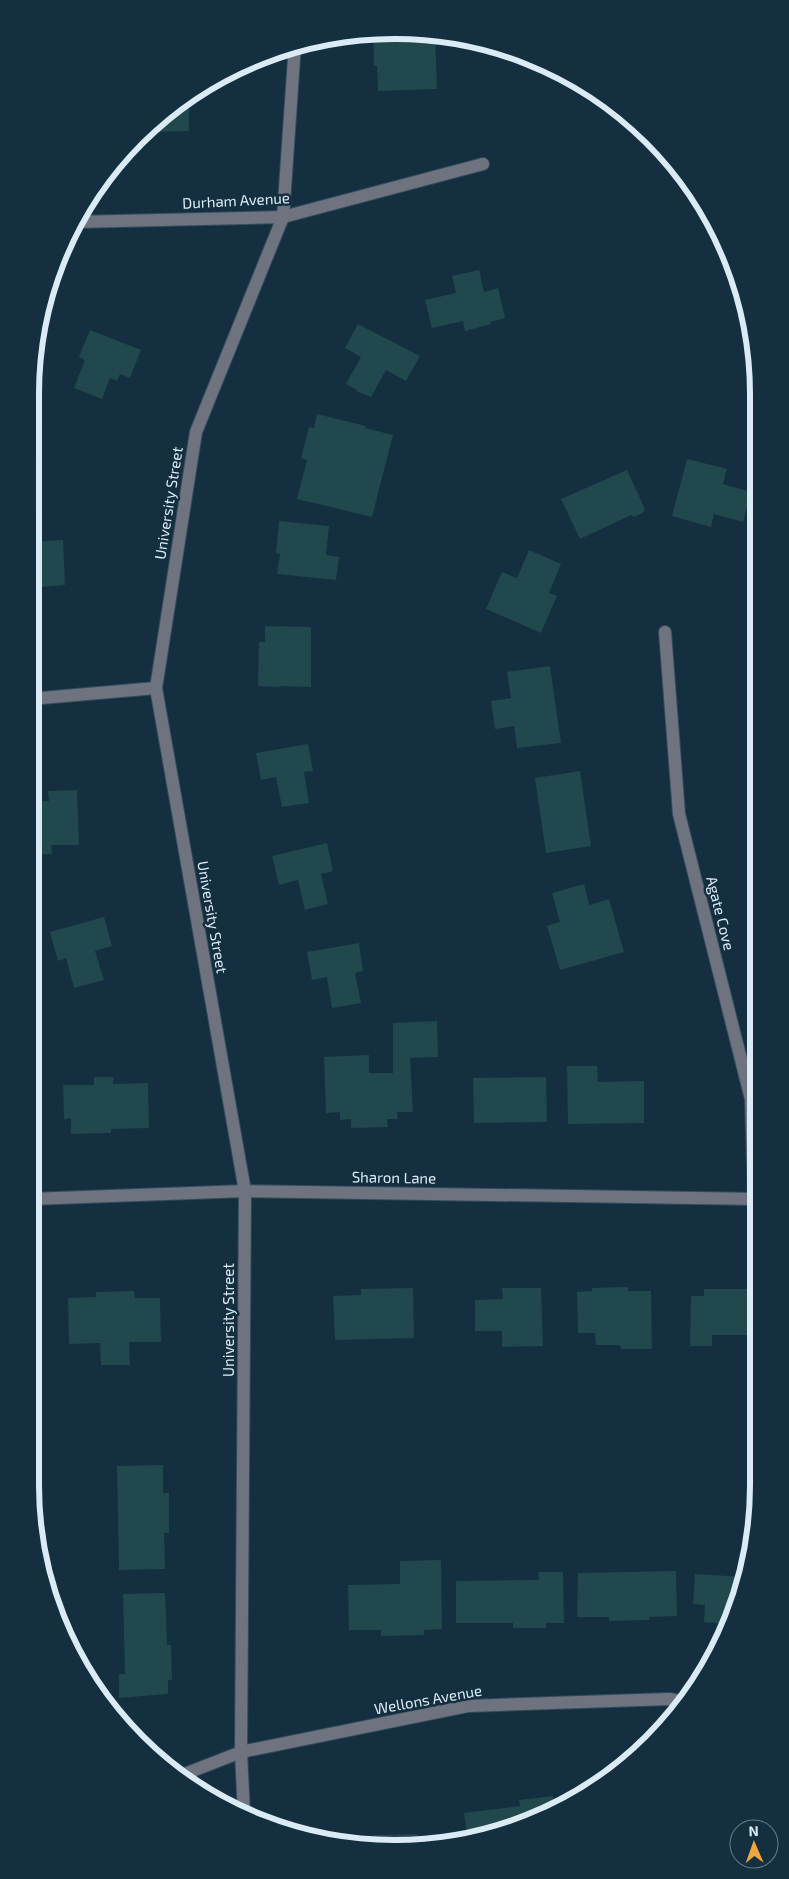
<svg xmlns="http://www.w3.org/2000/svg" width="789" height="1879" viewBox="0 0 789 1879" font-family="'Exo 2',sans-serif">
  <rect width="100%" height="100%" fill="#142f40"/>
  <!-- building -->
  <g fill="#20484d">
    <polygon points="373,31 435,33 437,89 378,91 377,66 374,66"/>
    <polygon points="189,95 189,131 150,132 150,127 172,106"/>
    <polygon points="479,270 484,292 498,288 505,318 490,322 491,324 465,331 463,321 432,328 425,300 456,293 452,276"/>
    <polygon points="358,324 420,356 406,381 386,370 371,397 356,391 357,390 346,384 361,357 345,348"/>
    <polygon points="90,330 141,350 130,378 120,374 117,381 110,378 102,399 74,388 85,360 79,357"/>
    <polygon points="317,414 366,426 365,428 393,435 372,517 297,499 307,460 301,458 309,427 314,428"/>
    <polygon points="687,459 727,469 723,484 751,492 743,522 714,514 711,527 672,516"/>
    <polygon points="627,470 645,509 644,509 644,512 634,517 631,515 580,539 561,499"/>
    <polygon points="279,521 329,526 326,555 339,557 336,580 277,574 280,554 276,553"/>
    <polygon points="63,540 65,585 41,587 41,592 30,592 30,542"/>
    <polygon points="529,550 561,564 549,593 557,596 541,633 486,609 502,572 517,578"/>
    <polygon points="265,626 311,627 311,687 279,686 280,687 258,686 259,642 265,642"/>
    <polygon points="550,666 561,743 517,748 514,726 495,729 491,701 511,698 507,672"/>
    <polygon points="308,744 313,771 304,772 309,803 282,807 276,777 261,780 256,753"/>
    <polygon points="580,771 591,846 546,853 535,778"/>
    <polygon points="77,790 79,845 51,845 52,854 30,855 30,808 40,808 39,801 49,801 48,791"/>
    <polygon points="327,843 333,871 321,874 328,904 305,910 298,880 279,885 272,856"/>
    <polygon points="584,884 589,905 609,899 624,952 560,970 547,926 560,922 552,893"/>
    <polygon points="104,917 112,946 95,951 104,980 74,988 66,958 58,961 50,932"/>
    <polygon points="359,943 363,971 355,973 361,1003 332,1008 327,977 312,980 307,952"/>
    <polygon points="437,1021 438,1057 410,1058 413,1112 397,1112 398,1119 387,1119 388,1127 351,1128 351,1119 340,1120 340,1112 326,1113 324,1057 369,1055 369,1073 393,1073 393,1023"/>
    <polygon points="567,1066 597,1066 598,1082 644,1081 644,1123 568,1124"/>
    <polygon points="94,1077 114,1077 113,1084 148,1083 149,1128 111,1129 111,1133 71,1134 71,1118 64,1119 63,1085 94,1085"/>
    <polygon points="546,1077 547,1122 474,1123 473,1078"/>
    <polygon points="628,1287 628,1291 651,1291 652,1349 621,1349 620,1345 596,1345 595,1333 578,1333 577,1292 592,1291 592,1288"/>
    <polygon points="413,1288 414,1338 335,1340 333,1296 361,1295 361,1289"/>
    <polygon points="502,1288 541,1288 543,1346 502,1347 502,1331 475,1331 475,1300 503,1299"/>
    <polygon points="704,1289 754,1289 755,1335 712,1335 712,1346 690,1346 691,1296 704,1296"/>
    <polygon points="134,1291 135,1298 160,1298 161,1342 129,1342 130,1365 101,1365 100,1343 69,1344 68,1298 96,1297 96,1292"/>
    <polygon points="30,1296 34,1296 35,1341 30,1341"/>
    <polygon points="163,1465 163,1493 169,1493 169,1533 164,1533 165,1569 119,1570 117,1466"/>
    <polygon points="441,1560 442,1629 424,1630 424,1635 381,1636 381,1630 349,1630 348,1585 400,1584 400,1561"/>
    <polygon points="676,1571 677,1616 649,1617 649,1620 609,1621 609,1617 577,1617 578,1573"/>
    <polygon points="538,1572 563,1572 564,1623 546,1623 546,1628 513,1628 513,1623 456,1623 456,1581 539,1580"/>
    <polygon points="695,1574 744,1577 740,1601 728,1624 704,1622 705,1605 693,1604"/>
    <polygon points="165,1593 167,1645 171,1645 172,1680 168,1680 168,1694 119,1698 119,1674 125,1674 123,1594"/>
    <polygon points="553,1796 553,1802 570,1800 571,1802 468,1841 464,1813 520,1806 519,1800"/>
    <polygon points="417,1834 418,1837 451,1836 451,1842 347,1846 347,1839 373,1838 373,1835"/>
  </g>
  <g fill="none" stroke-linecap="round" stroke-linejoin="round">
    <!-- minor casing -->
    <g stroke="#344d5d" stroke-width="14">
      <g id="minor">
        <polyline points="74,222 283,217 483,164"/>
        <polyline points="665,632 679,814 751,1099 754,1200"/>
        <polyline points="30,699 156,688"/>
        <polyline points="30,1199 245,1191 758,1199"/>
        <polyline points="182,1775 241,1752 468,1706 669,1699 686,1702"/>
        <polyline points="244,1814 241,1752 245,1191 156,688 196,432 283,217 295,44"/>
      </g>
    </g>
    <!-- minor -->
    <use href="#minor" stroke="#6f7380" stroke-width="12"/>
  </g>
  <g text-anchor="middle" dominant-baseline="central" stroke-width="5" stroke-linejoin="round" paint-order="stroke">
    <!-- street labels -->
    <g font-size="15" fill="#dbebf6" stroke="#142f40">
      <text transform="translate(236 200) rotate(-3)">Durham Avenue</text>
      <text transform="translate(168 503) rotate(-81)">University Street</text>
      <text transform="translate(721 913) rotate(76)">Agate Cove</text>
      <text transform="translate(213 917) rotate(80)">University Street</text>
      <text transform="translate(394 1177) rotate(1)">Sharon Lane</text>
      <text transform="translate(228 1320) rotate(-90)">University Street</text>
      <text transform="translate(428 1699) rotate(-10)">Wellons Avenue</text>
    </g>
  </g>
  <!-- crop -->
  <path d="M0 0H789V1879H0ZM394 39H395A355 355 0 0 1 750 394V1485A355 355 0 0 1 395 1840H394A355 355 0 0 1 39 1485V394A355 355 0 0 1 394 39Z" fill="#142f40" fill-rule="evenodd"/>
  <path fill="none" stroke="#dbebf6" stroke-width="6" d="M394 39H395A355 355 0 0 1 750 394V1485A355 355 0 0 1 395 1840H394A355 355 0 0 1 39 1485V394A355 355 0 0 1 394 39Z"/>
  <!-- north arrow -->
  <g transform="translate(754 1844) rotate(358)"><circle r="24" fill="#142f40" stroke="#647a89"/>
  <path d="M0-4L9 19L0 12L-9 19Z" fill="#f0a63e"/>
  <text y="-8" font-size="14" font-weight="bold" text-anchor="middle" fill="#dbebf6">N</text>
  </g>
</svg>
